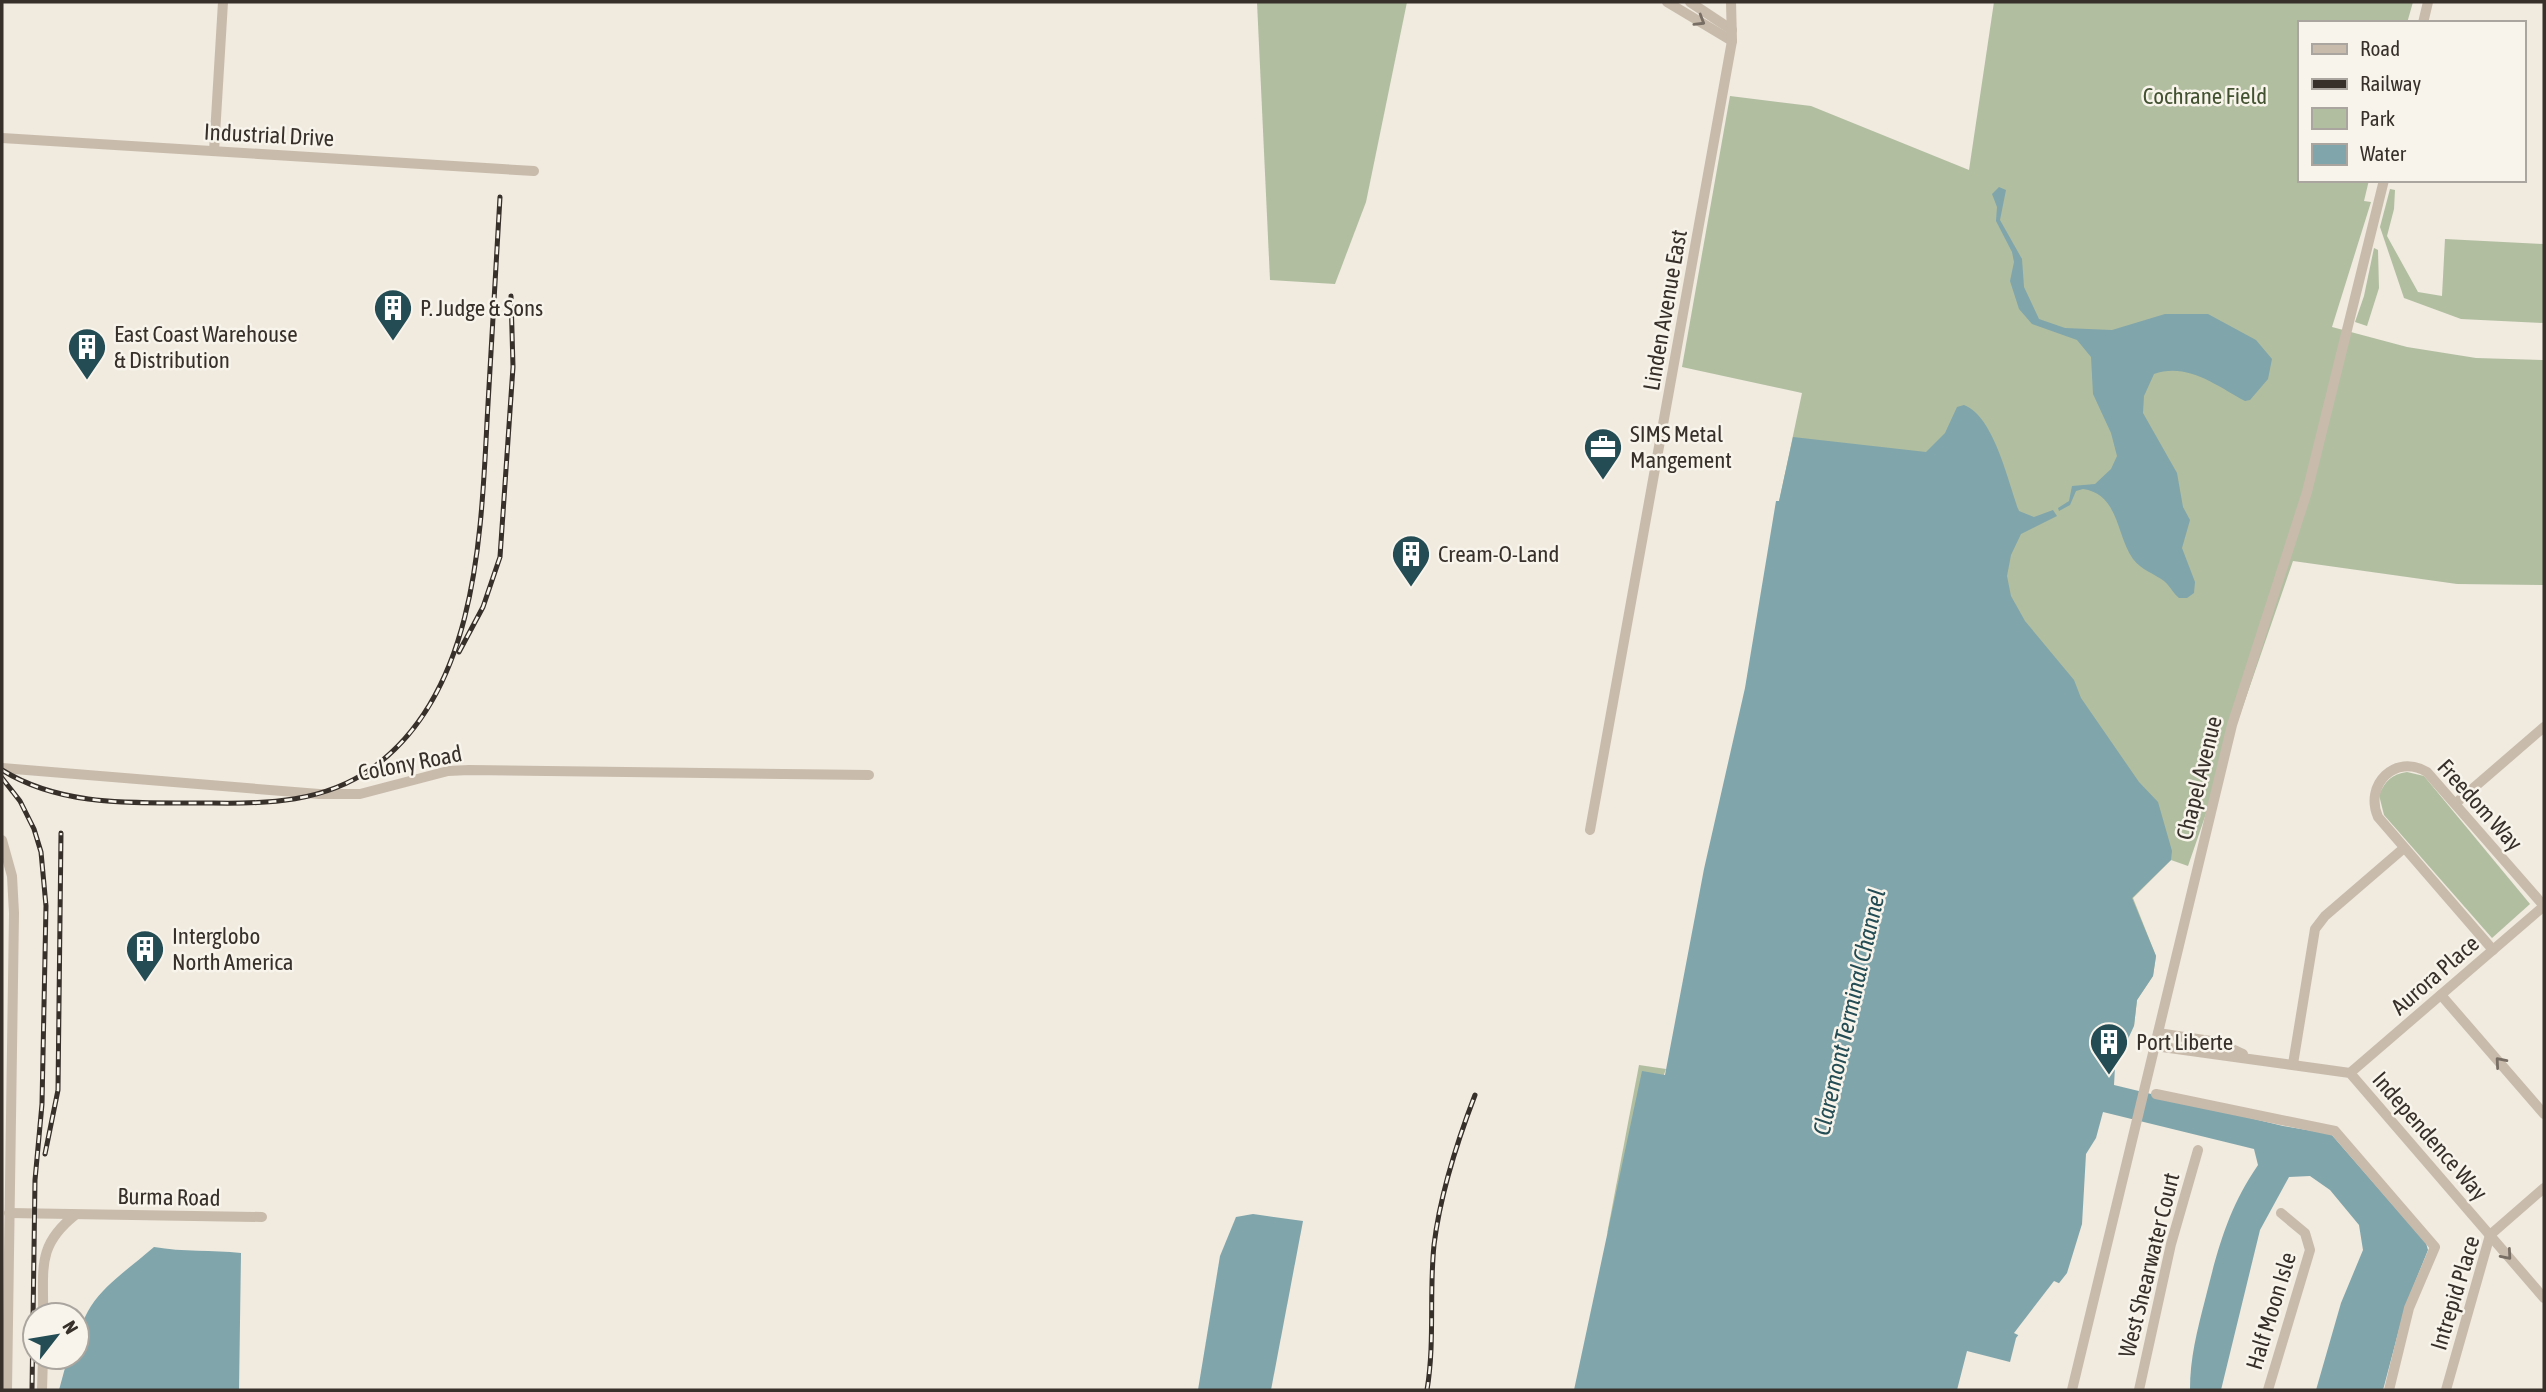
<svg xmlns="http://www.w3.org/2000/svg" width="2546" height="1392" viewBox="0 0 2546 1392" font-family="'Asap Condensed',sans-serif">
  <rect width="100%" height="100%" fill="#f0eadf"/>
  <!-- green -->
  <g fill="#b1bea0">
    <polygon points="1257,2 1407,2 1366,202 1335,284 1270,280"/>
    <polygon points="1994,2 2413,2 2407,23 2299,23 2299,180 2369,180 2364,201 2371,202 2332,327 2407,347 2476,358 2544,360 2544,585 2457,584 2293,561 2188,866 2171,860 2133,898 2156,956 2153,976 2137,1000 2134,1026 1779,502 1802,393 1682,367 1730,96 1811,106 1969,170"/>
    <polygon points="2390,189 2395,190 2394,209 2387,236 2418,292 2442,296 2445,239 2544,244 2544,323 2461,319 2404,298 2380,227"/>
    <polygon points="2374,248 2378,250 2379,288 2367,326 2355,322 2364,296"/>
    <path d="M 2407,772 L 2424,776 L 2530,904 L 2492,938 L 2384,815 L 2379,795 C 2385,781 2392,774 2407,772 Z"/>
    <polygon points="1639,1065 1666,1069 1607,1234"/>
  </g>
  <!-- water -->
  <g fill="#80a5ab">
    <path d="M 1999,187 L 2006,190 L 2000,220 L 2022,259 L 2024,287 L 2039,319 L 2065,328 L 2112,330 L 2165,314 L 2208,314 L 2256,340 L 2272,359 L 2268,379 L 2250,400 L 2245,401 C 2217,386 2187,362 2154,374 L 2144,396 L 2143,413 L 2177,473 L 2183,507 L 2190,520 L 2182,548 L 2195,582 L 2194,593 L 2187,598 L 2179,598 C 2173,593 2170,586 2164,581 C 2155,574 2141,570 2133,559 C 2116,535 2119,494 2083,489 L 2076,491 L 2070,505 L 2059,511 L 2058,508 L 2069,501 L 2072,486 L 2095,484 L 2111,469 L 2117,456 L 2111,433 L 2093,394 L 2091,357 L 2077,340 L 2032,324 L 2019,309 L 2010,281 L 2014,262 L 2012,252 L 1996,221 L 1997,207 L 1992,194 Z"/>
    <path d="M 1964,405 C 1994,416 2008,482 2019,511 L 2034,517 L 2053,510 L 2057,516 L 2021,534 L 2011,555 L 2007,576 L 2011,596 L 2025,621 L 2074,680 L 2081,698 L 2139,782 L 2158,802 L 2172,851 L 2171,860 L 2132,898 L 2156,956 L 2153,976 L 2137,1000 L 2134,1026 L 2115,1067 L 2114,1085 L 2283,1126 L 2331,1134 L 2426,1243 L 2428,1250 L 2405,1307 L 2383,1390 L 2316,1390 L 2341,1303 L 2363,1250 L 2359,1225 L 2330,1190 L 2310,1176 L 2289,1177 L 2260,1230 L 2221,1390 L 2190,1390 C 2190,1358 2197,1331 2205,1300 C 2218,1248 2228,1209 2258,1165 L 2254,1149 L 2103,1112 L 2096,1138 L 2086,1154 L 2082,1224 L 2067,1273 L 2016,1338 L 2010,1362 L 1967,1351 L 1957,1390 L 1574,1390 L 1642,1071 L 1665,1075 L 1704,869 L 1745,688 L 1776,501 L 1779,501 L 1793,437 L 1926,452 L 1945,433 L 1957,407 Z"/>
    <polygon points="1253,1214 1303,1221 1271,1390 1198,1390 1220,1256 1236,1217"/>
    <path d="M 154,1247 C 183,1252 212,1250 241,1253 L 239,1390 L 59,1390 L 68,1357 L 77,1357 C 77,1300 115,1281 154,1247 Z"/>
  </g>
  <!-- pier -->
  <polygon fill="#f0eadf" points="2054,1281 2063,1285 2058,1292 2022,1337 2014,1333"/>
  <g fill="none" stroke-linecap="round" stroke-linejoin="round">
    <!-- minor -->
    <g stroke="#c8bbab" stroke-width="10">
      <polyline points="1667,2 1732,41"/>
      <polyline points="1690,2 1732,30"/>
      <polyline points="2423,23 2428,2"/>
      <polyline points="2,138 534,171"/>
      <polyline points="214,151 223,2"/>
      <polyline points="2,768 319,794 360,794 448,771 469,770 869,775"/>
      <polyline points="2456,803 2544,727"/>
      <polyline points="1590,830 1732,41 1731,2"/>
      <polyline points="2,840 12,876 14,913 7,1390"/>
      <path d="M 2493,950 L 2378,817 C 2364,785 2395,753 2427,772 L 2544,906"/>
      <polyline points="2441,995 2544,1114"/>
      <polyline points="2158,1033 2217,1042 2243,1054"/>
      <polyline points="2155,1046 2350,1073 2544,1298"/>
      <polyline points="2293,1064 2315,929 2325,916 2404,848"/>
      <polyline points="2350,1073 2544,906"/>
      <polyline points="2156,1094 2335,1131 2435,1247 2409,1308 2389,1390"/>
      <polyline points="9,1213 262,1217"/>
      <path d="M 43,1315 C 44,1269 36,1246 75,1215"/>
      <polyline points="42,1390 43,1357"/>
      <polyline points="2072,1390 2232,725 2307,492 2384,180"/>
      <polyline points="2139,1390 2171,1244 2198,1150"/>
      <polyline points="2268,1390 2310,1250 2305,1233 2281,1213"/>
      <polyline points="2446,1390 2490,1235 2544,1188"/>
    </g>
    <!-- rail casing -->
    <g stroke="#362f2a" stroke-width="5">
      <g id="rail">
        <polyline points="459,652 483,607 500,557 513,367 511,296"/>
        <path d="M 2,770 C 65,809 141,802 213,803 C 268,804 324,802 371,769 C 481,691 481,525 488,404 C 492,335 496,266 500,197"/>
        <polyline points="2,778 20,801 34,829 41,852 46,906 42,1104 35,1180 32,1390"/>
        <polyline points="45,1154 58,1090 61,833"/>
        <path d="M 1427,1390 C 1435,1342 1429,1294 1434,1245 C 1440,1195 1457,1142 1475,1095"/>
      </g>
    </g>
    <!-- rail -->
    <use href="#rail" stroke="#f8f4eb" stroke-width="2.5" stroke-dasharray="8" stroke-linecap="butt"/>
  </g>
  <!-- one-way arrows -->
  <defs><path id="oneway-chevron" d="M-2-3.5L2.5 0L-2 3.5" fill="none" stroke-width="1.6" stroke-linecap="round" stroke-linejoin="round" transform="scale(1.75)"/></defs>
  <g stroke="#786e64">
    <use href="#oneway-chevron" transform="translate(1700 21) rotate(31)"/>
    <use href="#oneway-chevron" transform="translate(2500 1062) rotate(-131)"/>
    <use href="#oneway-chevron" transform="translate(2507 1255) rotate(49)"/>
  </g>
  <!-- icons -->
  <defs>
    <g id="building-pin" transform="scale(2.0125)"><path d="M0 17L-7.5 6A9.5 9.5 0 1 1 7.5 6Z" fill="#234c54" stroke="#f8f4eb"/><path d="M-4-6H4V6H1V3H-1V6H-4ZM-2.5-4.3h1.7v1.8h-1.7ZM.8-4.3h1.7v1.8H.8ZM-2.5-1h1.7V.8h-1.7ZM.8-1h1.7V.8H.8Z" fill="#fff"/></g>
    <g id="office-pin" transform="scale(2.0125)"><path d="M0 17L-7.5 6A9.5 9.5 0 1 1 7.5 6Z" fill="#234c54" stroke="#f8f4eb"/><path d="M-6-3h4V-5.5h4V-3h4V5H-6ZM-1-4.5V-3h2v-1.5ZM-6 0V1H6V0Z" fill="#fff"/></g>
  </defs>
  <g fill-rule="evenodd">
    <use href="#building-pin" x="393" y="308"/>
    <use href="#building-pin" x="87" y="347"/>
    <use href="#office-pin" x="1603" y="447"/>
    <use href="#building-pin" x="1411" y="554"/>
    <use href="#building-pin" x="145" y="949"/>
    <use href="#building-pin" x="2109" y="1042"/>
  </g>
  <g text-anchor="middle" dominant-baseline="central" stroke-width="5" stroke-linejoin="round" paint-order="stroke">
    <!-- park labels -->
    <g font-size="23" fill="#425230" stroke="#f8f4eb">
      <text x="2205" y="96">Cochrane Field</text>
    </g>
    <!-- street labels -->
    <g font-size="23" fill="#362f2a" stroke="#f8f4eb">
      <text transform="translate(269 135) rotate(3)">Industrial Drive</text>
      <text transform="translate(1665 310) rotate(-80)">Linden Avenue East</text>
      <text transform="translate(410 763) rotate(-11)">Colony Road</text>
      <text transform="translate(2199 778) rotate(-76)">Chapel Avenue</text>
      <text transform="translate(2480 805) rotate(48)">Freedom Way</text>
      <text transform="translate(2435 975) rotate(-41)">Aurora Place</text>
      <text transform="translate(2430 1136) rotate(49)">Independence Way</text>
      <text transform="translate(169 1197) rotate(1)">Burma Road</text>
      <text transform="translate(2149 1265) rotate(-76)">West Shearwater Court</text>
      <text transform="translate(2455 1293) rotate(-73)">Intrepid Place</text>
      <text transform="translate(2271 1311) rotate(-73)">Half Moon Isle</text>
    </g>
    <!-- poi labels -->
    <g font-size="23" fill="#362f2a" stroke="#f8f4eb" text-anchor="start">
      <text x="420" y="308">P. Judge &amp; Sons</text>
      <text x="114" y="334">East Coast Warehouse<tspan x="114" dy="26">&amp; Distribution</tspan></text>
      <text x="1630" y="434">SIMS Metal<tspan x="1630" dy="26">Mangement</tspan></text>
      <text x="1438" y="554">Cream-O-Land</text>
      <text x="172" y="936">Interglobo<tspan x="172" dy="26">North America</tspan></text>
      <text x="2136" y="1042">Port Liberte</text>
    </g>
    <!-- water labels -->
    <g font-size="24" font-style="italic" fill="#234c54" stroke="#f8f4eb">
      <text transform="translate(1849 1012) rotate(-77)">Claremont Terminal Channel</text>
    </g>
  </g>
  <!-- border -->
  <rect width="2546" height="1392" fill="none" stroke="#362f2a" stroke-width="7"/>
  <!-- legend -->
  <rect x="2298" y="21" width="228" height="161" fill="#f8f4eb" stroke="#aaa59e" stroke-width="2"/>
  <rect x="2312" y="44" width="35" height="10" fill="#c8bbab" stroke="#aaa59e" stroke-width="2"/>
  <text x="2360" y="56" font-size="21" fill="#362f2a">Road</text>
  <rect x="2312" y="79" width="35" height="10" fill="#362f2a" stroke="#aaa59e" stroke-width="2"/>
  <text x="2360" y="91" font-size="21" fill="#362f2a">Railway</text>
  <rect x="2312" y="108" width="35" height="21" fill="#b1bea0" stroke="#aaa59e" stroke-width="2"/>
  <text x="2360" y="126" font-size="21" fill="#362f2a">Park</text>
  <rect x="2312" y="144" width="35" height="21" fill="#80a5ab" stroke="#aaa59e" stroke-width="2"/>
  <text x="2360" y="161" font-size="21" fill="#362f2a">Water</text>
  <!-- north arrow -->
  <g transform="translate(56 1336) rotate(59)"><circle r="33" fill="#f8f4eb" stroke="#aaa59e" stroke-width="2"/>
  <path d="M0-5L12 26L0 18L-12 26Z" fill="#234c54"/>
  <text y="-10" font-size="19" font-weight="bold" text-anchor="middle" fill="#362f2a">N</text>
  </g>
</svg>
